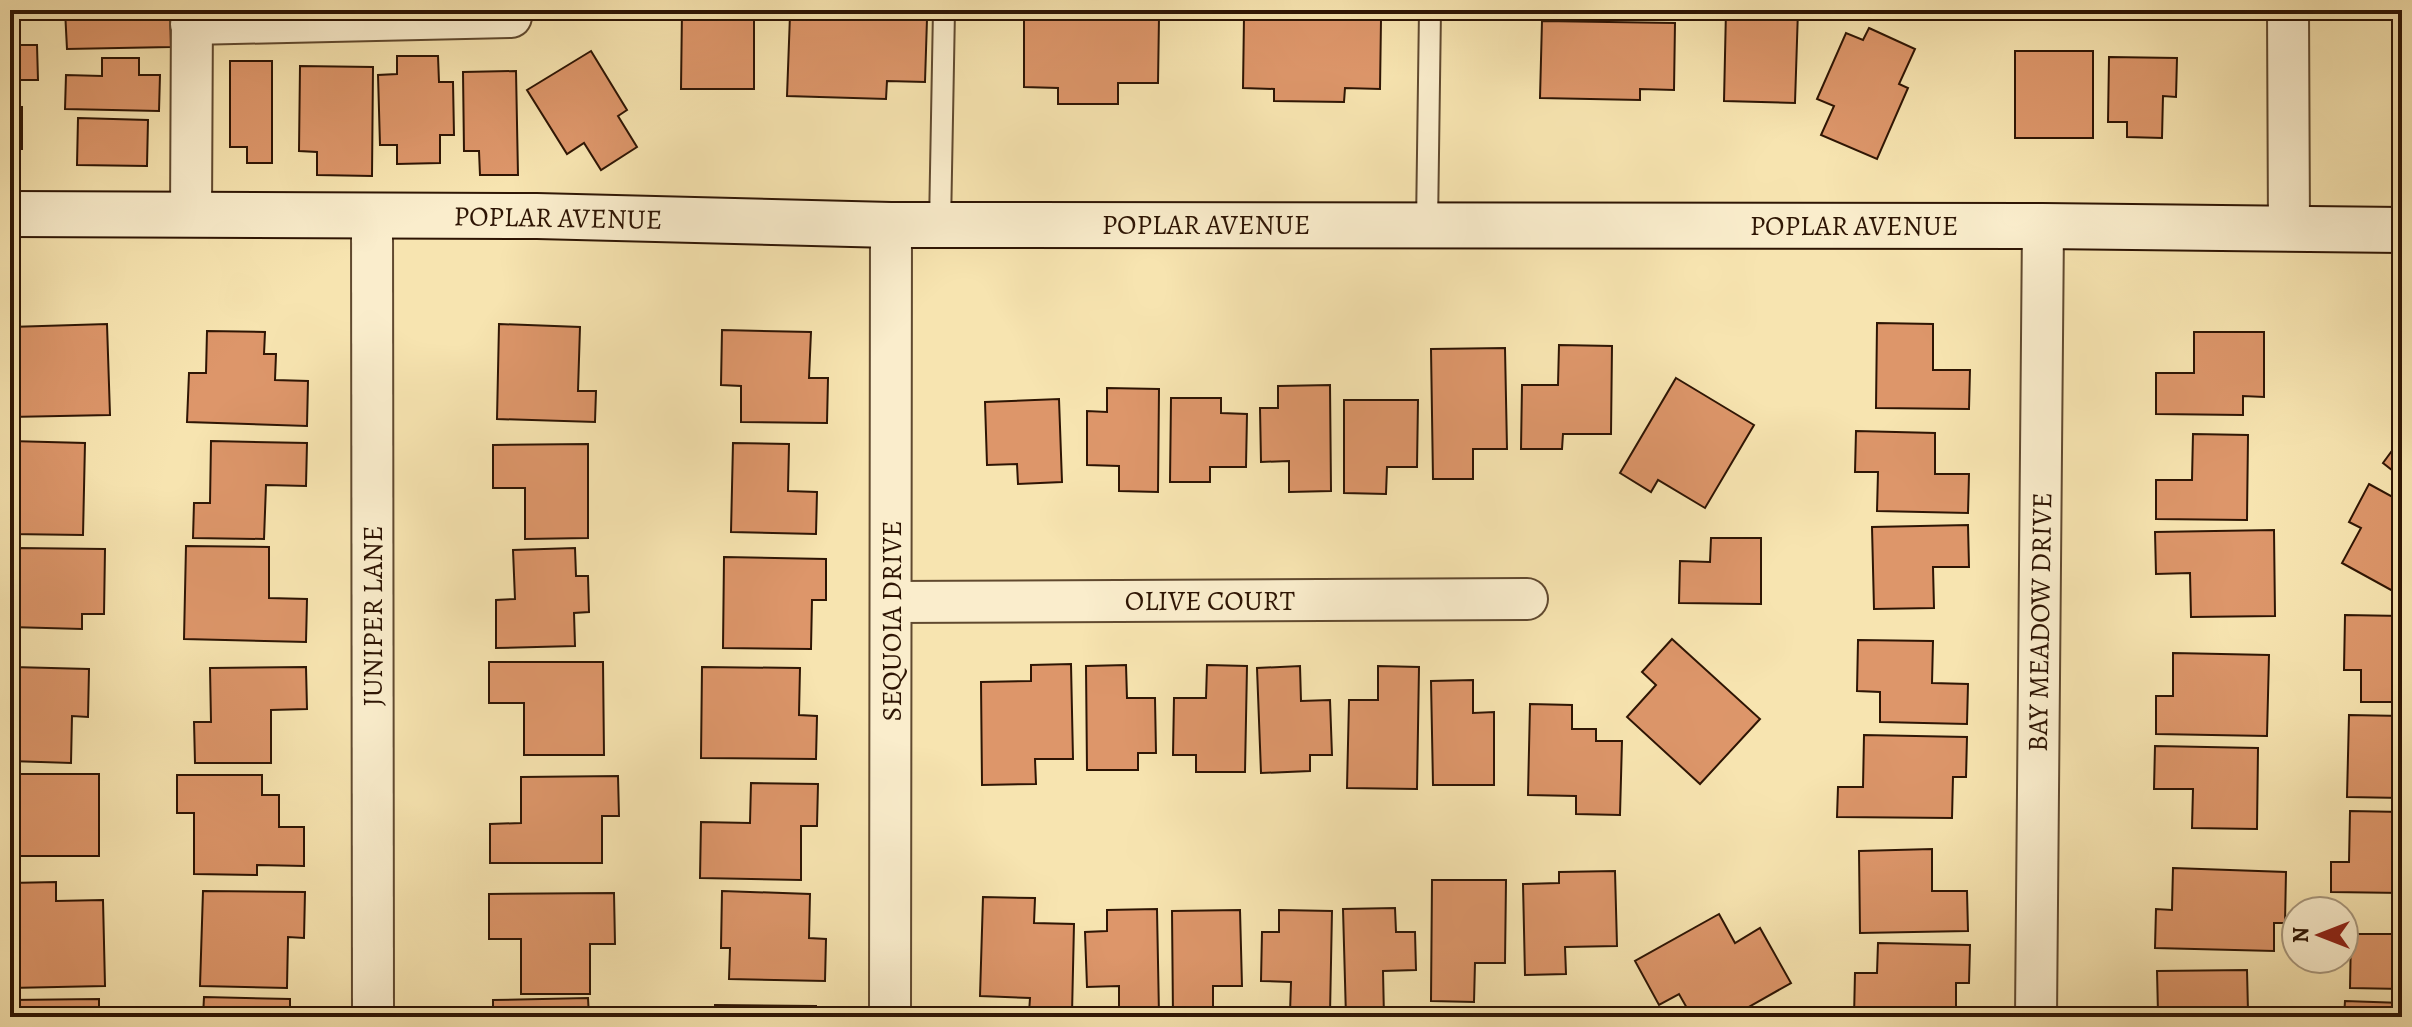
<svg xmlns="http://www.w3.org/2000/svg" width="2412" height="1027" viewBox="0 0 2412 1027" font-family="Alegreya,serif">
  <rect width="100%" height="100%" fill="#f7e4b0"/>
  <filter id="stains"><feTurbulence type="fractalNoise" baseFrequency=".0025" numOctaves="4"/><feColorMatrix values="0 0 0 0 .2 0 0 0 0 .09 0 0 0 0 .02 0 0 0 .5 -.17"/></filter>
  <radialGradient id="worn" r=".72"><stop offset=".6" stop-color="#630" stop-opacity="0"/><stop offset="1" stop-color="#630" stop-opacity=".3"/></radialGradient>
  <!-- building -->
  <g fill="#dd966a" stroke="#2e1504" stroke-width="2">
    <polygon points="65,10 170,10 171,47 67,49"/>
    <polygon points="682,10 754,10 754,89 681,89"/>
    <polygon points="1726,10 1798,10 1795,103 1724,101"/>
    <polygon points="790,15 927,19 925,82 887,81 886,99 787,96"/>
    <polygon points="1024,16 1159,17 1158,83 1118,83 1118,104 1058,104 1058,88 1024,87"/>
    <polygon points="1244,17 1381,20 1380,89 1345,88 1344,102 1274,101 1274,89 1243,88"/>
    <polygon points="1542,21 1675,23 1674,90 1640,89 1640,100 1540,98"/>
    <polygon points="1869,28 1915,49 1899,84 1908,88 1877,159 1821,135 1834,106 1817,99 1846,33 1863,40"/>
    <polygon points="10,45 37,45 38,80 10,80"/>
    <polygon points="591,51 627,110 618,116 637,147 601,170 584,143 567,154 527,90"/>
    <rect x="2015" y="51" width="78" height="87"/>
    <polygon points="397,56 438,56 439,82 453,82 454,135 440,135 440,163 397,164 397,145 380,145 378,75 397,74"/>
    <polygon points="2109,57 2177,58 2176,97 2163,96 2162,138 2127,137 2127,122 2108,122"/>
    <polygon points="102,58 139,58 139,75 160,75 159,111 65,109 66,75 102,76"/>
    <polygon points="230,61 272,61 272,163 247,163 247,147 230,147"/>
    <polygon points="300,66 373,67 372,176 317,175 317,152 299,151"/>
    <polygon points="516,71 518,175 480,175 479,151 464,151 463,72"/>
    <rect x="10" y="107" width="12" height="42"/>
    <polygon points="78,118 148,120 147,166 77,165"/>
    <polygon points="1877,323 1933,324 1933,370 1970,370 1969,409 1876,408"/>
    <polygon points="107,324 110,415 10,417 10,327"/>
    <polygon points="499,324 580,327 578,391 596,391 595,422 497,419"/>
    <polygon points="722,330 811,332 809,378 828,378 827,423 741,422 741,386 721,385"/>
    <polygon points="207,331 265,332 264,354 276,354 275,380 308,381 307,426 187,422 189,373 206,373"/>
    <polygon points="2194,332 2264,332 2264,397 2243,396 2243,415 2156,414 2156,373 2194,373"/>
    <polygon points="1559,345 1612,346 1611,434 1563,434 1562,449 1521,449 1522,385 1558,385"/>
    <polygon points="1505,348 1507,449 1473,449 1473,479 1433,479 1431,349"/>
    <polygon points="1676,378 1754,425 1705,508 1658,480 1651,492 1620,473"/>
    <polygon points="1330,385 1331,491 1289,492 1289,461 1261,462 1260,408 1278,408 1278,386"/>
    <polygon points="1107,388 1159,389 1158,492 1119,491 1119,466 1087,465 1087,411 1107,412"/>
    <polygon points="1171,398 1221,398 1221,413 1247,414 1246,467 1210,467 1210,482 1170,482"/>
    <polygon points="1059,399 1062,482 1018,484 1017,464 987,465 985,402"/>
    <polygon points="1344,400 1418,400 1417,467 1387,467 1386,494 1344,493"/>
    <polygon points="1856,431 1935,433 1935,474 1969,474 1968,513 1877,511 1878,472 1855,472"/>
    <polygon points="2193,434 2248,435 2247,520 2156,519 2156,480 2192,480"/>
    <polygon points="2402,437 2402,478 2383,463"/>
    <polygon points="10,441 85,443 83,535 10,534"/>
    <polygon points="211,441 307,443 306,486 266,485 264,539 193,538 194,503 210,503"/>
    <polygon points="733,443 789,444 788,491 817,492 816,534 731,532"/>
    <polygon points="588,444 588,538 525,539 525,488 493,488 493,445"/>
    <polygon points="2369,484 2402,502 2402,596 2342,563 2361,528 2349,522"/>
    <polygon points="1968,525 1969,567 1933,567 1934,608 1874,609 1872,527"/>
    <polygon points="2274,530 2275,616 2191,617 2190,573 2156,574 2155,532"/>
    <polygon points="1711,538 1761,538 1761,604 1679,603 1680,561 1710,562"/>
    <polygon points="186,546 269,547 269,598 307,599 306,642 184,639"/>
    <polygon points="18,548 105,549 104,614 82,614 82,629 10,627 10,583 17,583"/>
    <polygon points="575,548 576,576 588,576 589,612 574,613 575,646 496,648 496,600 515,599 513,550"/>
    <polygon points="724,557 826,559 826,600 812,600 811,649 723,648"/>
    <polygon points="2345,615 2402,616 2402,702 2361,702 2361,670 2344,670"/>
    <polygon points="1672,639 1760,719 1700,784 1627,717 1656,685 1642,672"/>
    <polygon points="1858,640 1933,641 1932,683 1968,684 1967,724 1880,722 1880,692 1857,691"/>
    <polygon points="2173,653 2269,655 2267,736 2156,734 2156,696 2173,696"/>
    <polygon points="10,657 13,658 13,667 89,669 88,717 72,716 71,763 10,761"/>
    <polygon points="489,662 603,662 604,755 524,755 524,703 489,703"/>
    <polygon points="1071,664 1073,759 1035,759 1036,784 982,785 981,682 1031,681 1031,665"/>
    <polygon points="1126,665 1127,698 1155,698 1156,753 1138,753 1138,770 1087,770 1086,666"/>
    <polygon points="1207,665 1247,666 1245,772 1196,772 1196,755 1173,755 1174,698 1206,698"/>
    <polygon points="1300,666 1301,701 1330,700 1332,755 1310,755 1310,771 1261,773 1257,668"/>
    <polygon points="1378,666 1419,667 1417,789 1347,788 1349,700 1378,700"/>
    <polygon points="306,667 307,709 271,710 271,763 195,763 194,722 211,722 210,668"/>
    <polygon points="702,667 800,668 799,715 817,716 816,759 701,758"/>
    <polygon points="1473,680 1473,713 1494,712 1494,785 1433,785 1431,681"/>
    <polygon points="1530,704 1572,705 1572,729 1596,729 1596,741 1622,741 1620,815 1576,814 1576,796 1528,795"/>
    <polygon points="2349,715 2402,716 2402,798 2347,797"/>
    <polygon points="1864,735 1967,737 1966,777 1953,777 1952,818 1837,817 1838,787 1863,787"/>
    <polygon points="2155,746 2258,748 2257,829 2192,828 2193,789 2154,789"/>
    <rect x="10" y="774" width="89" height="82"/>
    <polygon points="177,775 262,775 262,795 279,795 279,827 304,827 304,866 257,865 257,875 194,874 194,813 177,813"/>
    <polygon points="618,776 619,816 602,816 602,863 490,863 490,824 521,823 521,777"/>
    <polygon points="751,783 818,784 817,826 801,826 801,880 700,878 701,822 750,823"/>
    <polygon points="2350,811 2402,812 2402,893 2331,892 2331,862 2349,862"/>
    <polygon points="1932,849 1932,891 1967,891 1968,931 1860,933 1859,851"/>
    <polygon points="2173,868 2286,872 2285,923 2274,923 2274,951 2155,948 2156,909 2172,910"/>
    <polygon points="1615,871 1617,946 1565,947 1566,974 1525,975 1523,884 1559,883 1559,872"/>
    <polygon points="1432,880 1506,880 1505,963 1475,963 1474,1002 1431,1001"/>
    <polygon points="56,882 56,901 103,900 105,986 10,988 10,883"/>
    <polygon points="203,891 305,892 304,938 288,937 287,988 200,986"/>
    <polygon points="722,891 810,894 809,938 826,939 825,981 729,979 730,948 721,948"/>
    <polygon points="614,893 615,944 590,944 590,994 521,994 521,939 489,939 489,894"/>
    <polygon points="983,897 1035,898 1034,923 1074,924 1072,1014 1029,1013 1030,998 980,996"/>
    <polygon points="1395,908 1396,932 1415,932 1416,970 1383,971 1384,1017 1346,1017 1343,909"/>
    <polygon points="1157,909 1159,1015 1119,1016 1119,986 1087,987 1085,932 1107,931 1107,910"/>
    <polygon points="1240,910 1242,986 1213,986 1213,1017 1173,1017 1172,911"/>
    <polygon points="1279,910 1332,911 1330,1014 1290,1013 1291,982 1261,981 1262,932 1279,932"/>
    <polygon points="1719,914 1735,943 1760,928 1791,983 1731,1017 1692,1017 1679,994 1659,1005 1635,961"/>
    <polygon points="2351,934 2402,934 2402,989 2350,988"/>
    <polygon points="1878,943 1970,945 1969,983 1956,983 1956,1017 1854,1017 1855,973 1877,973"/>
    <polygon points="2247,970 2248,1011 2265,1010 2265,1017 2190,1017 2190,1013 2158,1013 2157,971"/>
    <polygon points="204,997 290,999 290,1017 203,1017"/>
    <polygon points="588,998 589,1017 493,1017 493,1000"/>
    <polygon points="99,999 99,1017 10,1017 10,1000"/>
    <polygon points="2345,1001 2402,1003 2402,1017 2344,1017"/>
    <polygon points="715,1005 816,1006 816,1017 715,1017"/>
  </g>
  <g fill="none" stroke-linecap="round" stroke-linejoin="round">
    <!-- lane casing -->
    <g stroke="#60492f" stroke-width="24">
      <g id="lane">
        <polyline points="940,225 944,10"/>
        <polyline points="1427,225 1430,10"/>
      </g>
    </g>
    <!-- street casing -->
    <g stroke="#60492f" stroke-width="44">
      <g id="street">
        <polyline points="2288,10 2289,229"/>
        <polyline points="191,24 511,17 511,10"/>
        <polyline points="191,214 192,10"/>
        <polyline points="372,215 373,1017"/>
        <polyline points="893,602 1527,599"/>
        <polyline points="890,1017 891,225"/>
        <polyline points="2036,1017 2043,226"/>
      </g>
    </g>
    <!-- secondary casing -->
    <g stroke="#2e1504" stroke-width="48">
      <polyline id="secondary" points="10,214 537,216 891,225 2043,226 2402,230"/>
    </g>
    <!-- lane -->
    <use href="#lane" stroke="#faedcc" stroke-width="20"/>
    <!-- street -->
    <use href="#street" stroke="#faedcc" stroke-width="40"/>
    <!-- secondary -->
    <use href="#secondary" stroke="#faedcc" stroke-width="44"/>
  </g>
  <g text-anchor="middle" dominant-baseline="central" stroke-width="6" stroke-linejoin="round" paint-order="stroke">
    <!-- street labels -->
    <g font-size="28" fill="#2e1504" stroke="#faedcc">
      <text transform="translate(558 218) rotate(1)">POPLAR AVENUE</text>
      <text x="1206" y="225">POPLAR AVENUE</text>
      <text x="1854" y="226">POPLAR AVENUE</text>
      <text x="1210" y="601">OLIVE COURT</text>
      <text transform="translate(373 616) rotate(-90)">JUNIPER LANE</text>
      <text transform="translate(892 621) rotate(-90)">SEQUOIA DRIVE</text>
      <text transform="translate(2040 622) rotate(-89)">BAY MEADOW DRIVE</text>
    </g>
  </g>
  <!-- margin -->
  <rect width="2412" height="1027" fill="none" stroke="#f7e4b0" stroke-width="40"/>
  <rect x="12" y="12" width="2388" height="1003" fill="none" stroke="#2e1504" stroke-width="4"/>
  <rect x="20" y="20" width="2372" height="987" fill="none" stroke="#2e1504" stroke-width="2"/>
  <!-- north arrow -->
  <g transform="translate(2320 935) rotate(270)"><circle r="38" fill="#faedcc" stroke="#a8977c" stroke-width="2"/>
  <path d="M0-6L14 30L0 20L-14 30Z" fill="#8f2418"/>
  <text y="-12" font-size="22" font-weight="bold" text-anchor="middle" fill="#2e1504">N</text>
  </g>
  <rect width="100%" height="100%" filter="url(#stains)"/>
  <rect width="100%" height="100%" fill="url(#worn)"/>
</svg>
